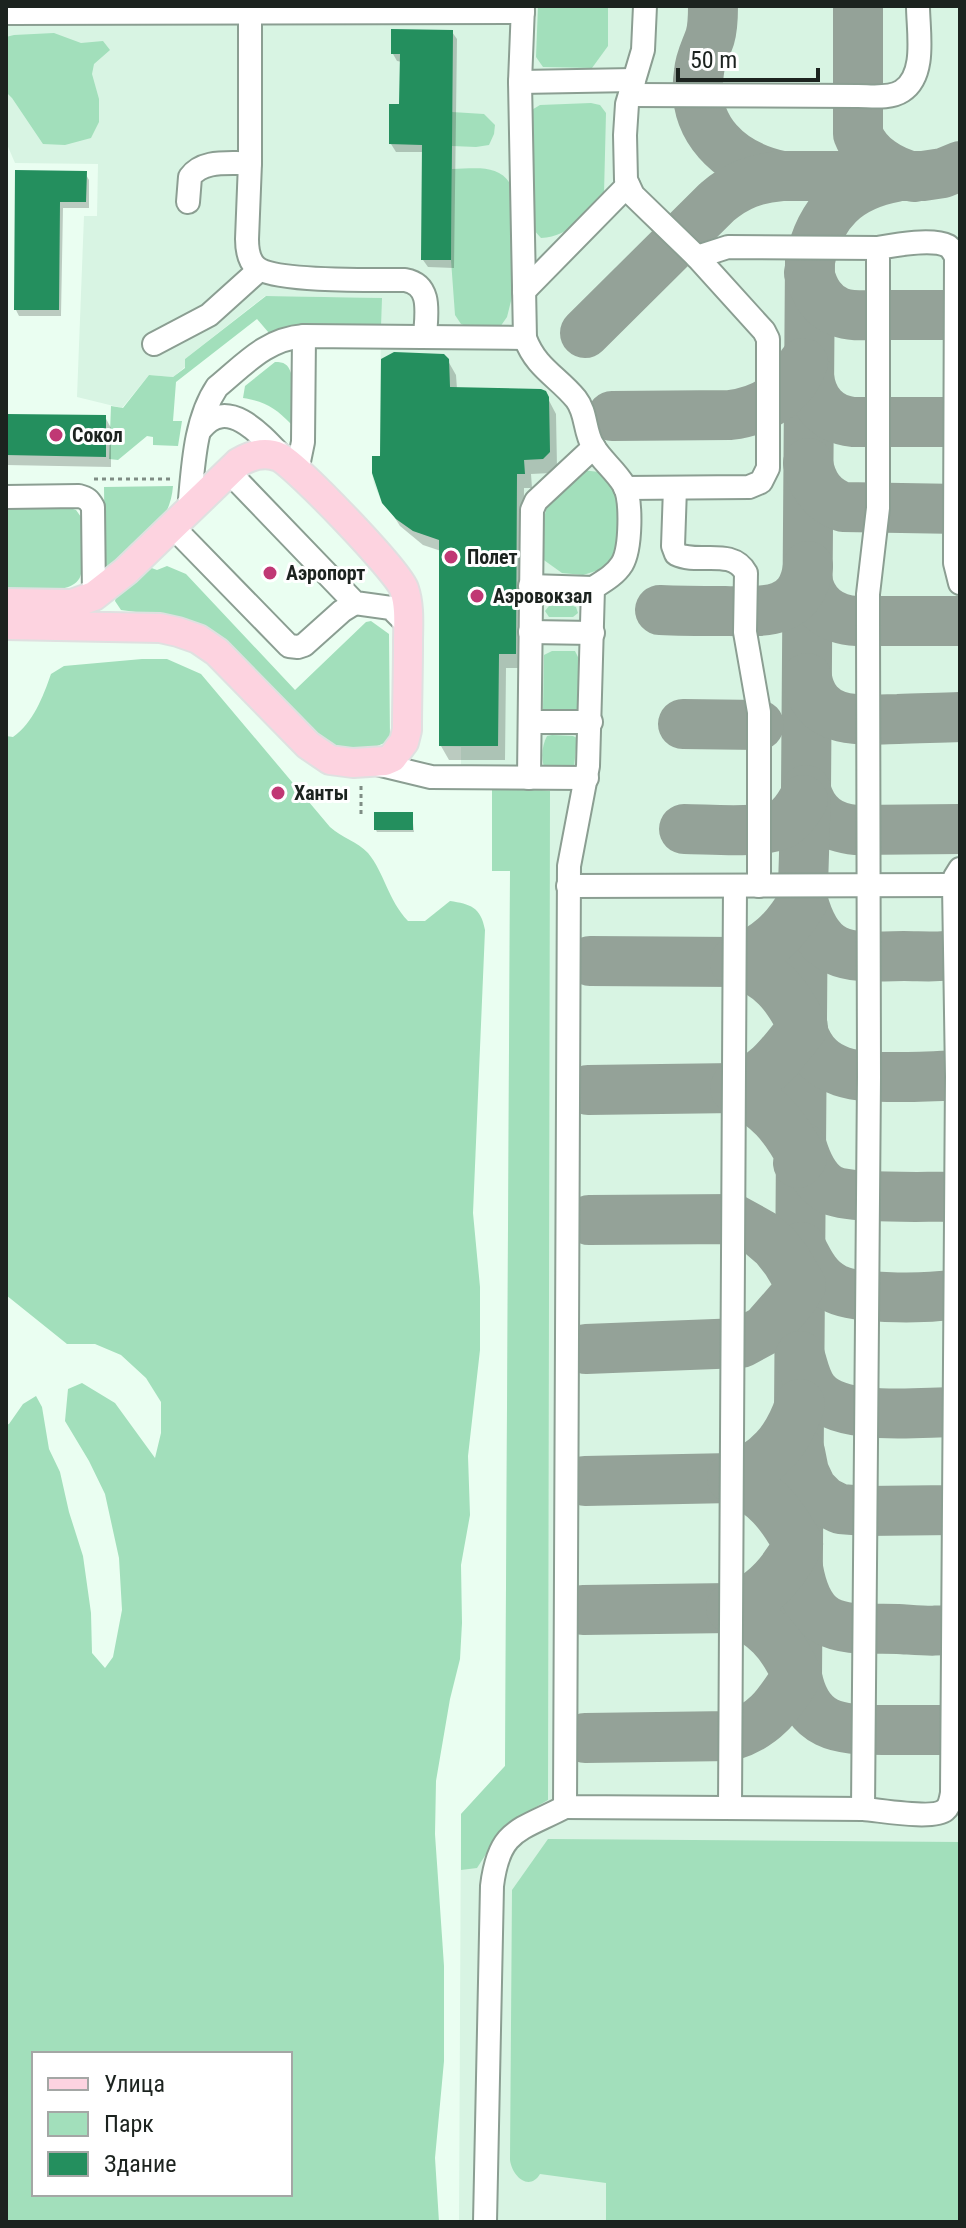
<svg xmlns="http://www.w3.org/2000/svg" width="966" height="2228" viewBox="0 0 966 2228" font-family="'Roboto Condensed',sans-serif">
  <rect width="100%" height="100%" fill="#eafef1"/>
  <!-- built -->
  <polygon fill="#d8f4e3" points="6,6 960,6 960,2222 459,2222 461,1814 505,1766 510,871 492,871 492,790 473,790 474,770 461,769 461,747 439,746 439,539 413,531 396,519 382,503 374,484 372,473 380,456 381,298 265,296 185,359 185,367 173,377 149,375 122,408 77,397 84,216 97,216 98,164 15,163 6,142"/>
  <!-- green -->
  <g fill="#a2dfbb" fill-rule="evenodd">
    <polygon points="538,6 608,6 608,46 592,68 543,67 536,57"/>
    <polygon points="54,33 81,43 103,41 110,50 94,64 92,74 99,99 99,122 91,138 65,145 43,144 12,98 6,92 6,37 14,35"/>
    <path d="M 591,103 L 600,105 L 606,113 L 604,194 C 583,215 572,236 541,238 L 533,229 L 530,111 L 540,105 Z"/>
    <polygon points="452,112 484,114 495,125 494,134 489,145 476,147 452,146"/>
    <path d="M 452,169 C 475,169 500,163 512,187 L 512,297 L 507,317 L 500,327 L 485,330 L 469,327 L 461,324 L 455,315 L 451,260 Z"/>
    <polygon points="266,296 382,298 381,327 314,327 269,333 257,319 176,382 173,421 182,421 178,446 153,445 153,437 147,436 118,460 109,459 111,406 123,408 149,375 173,377 185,368 185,359"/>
    <path d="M 275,362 C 284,362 288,364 291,373 L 291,424 C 276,408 264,401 243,398 L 245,386 Z"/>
    <polygon points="582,470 599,472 612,482 618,501 617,540 612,558 602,569 583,575 562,573 541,558 542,526 547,506"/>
    <path d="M 173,486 C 170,528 136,545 105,568 L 104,487 Z"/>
    <path d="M 6,508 L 70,508 L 76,510 L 81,517 C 81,534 84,558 81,574 C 76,598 25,588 6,588 Z"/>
    <path d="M 146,566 L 157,570 L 167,566 L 186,574 L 295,690 L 366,622 L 371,621 L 389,634 L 390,740 C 368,753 346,752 322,747 L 166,616 L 121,610 L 115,601 L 117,592 Z"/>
    <polygon points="549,606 573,606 576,607 578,613 573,617 549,617 545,611"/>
    <polygon points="552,651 575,651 579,659 577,712 545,715 543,709 544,655"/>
    <path d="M 142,659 L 167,659 L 201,674 L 330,827 C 342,838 357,841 368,853 C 384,872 388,900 408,921 L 425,921 L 450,901 C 470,904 481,907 485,930 L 473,1213 L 480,1287 L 480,1350 L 468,1456 L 470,1515 L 461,1565 L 462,1623 L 460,1659 L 450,1699 L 436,1781 L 435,1834 L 444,1966 L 444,2061 L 435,2158 L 439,2222 L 6,2222 L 6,1425 L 9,1424 L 23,1404 L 36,1396 L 42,1407 L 49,1449 L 60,1472 L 69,1512 L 83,1556 L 91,1613 L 92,1653 L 105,1668 L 113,1657 L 122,1610 L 119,1558 L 105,1494 L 89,1461 L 65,1421 L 68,1389 L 82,1383 L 115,1403 L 155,1458 L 161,1433 L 161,1402 L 146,1378 L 121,1355 L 95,1344 L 67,1344 L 6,1295 L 6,736 L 13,737 C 33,723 43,697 51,674 L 64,666 ZM 290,2054 L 290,2194 L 34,2194 L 34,2054 Z"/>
    <path d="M 552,735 L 573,736 L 577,738 L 574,768 L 544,767 C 541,757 542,745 547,736 Z"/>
    <polygon points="525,788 550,791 548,1800 505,1825 477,1868 461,1870 461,1814 505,1766 510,871 492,871 492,790"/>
    <path d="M 548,1839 L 960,1842 L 960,2222 L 606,2222 L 606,2183 L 540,2174 C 529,2192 512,2176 510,2160 L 512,1890 Z"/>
  </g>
  <!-- shadow -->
  <g fill="#0003">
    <polygon points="452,32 457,39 454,268 428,267 423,260 424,152 396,152 391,144 401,106 402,62 397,61 393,54"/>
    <polygon points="17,172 85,173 89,180 89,208 63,208 61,316 19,316 16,310"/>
    <polygon points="448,361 456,375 457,389 545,393 556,414 557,467 551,473 531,474 532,488 524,488 523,668 506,668 505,760 449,760 441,746 441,551 423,545 400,526 380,494 382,459"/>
    <polygon points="6,416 105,417 111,428 111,467 6,465"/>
    <polygon points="412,814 414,832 377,832 376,830"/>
  </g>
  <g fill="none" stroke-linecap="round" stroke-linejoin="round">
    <!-- taxiway -->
    <g stroke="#94a298" stroke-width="50">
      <path d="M 713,6 C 713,16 713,27 710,37 C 706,49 700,59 699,72 C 690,129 730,165 782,176"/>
      <path d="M 858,6 L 858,134 C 867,157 890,171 914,177"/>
      <path d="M 896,177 C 847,186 820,212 810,261 L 806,790 C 813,815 830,828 856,830 L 960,829"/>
      <path d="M 809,273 C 814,290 821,305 839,312 C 852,317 869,315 883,315 C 909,315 934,315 960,315"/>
      <path d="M 585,333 L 717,202 C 737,185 756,178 782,176 L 923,176 L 943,173 L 960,166"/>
      <path d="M 809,376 C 812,402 827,419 853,422 L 960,422"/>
      <path d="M 612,416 L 730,415 C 763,411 791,394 803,363"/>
      <path d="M 808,463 C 812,485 822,499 843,507 L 960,509"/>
      <path d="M 807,578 C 811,605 830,620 857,621 L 960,621"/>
      <path d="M 660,610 C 682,611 703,611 725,611 C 764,612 802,615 808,566"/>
      <path d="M 807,678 C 816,726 860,720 898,719 C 918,718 939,718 960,717"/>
      <polyline points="683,724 759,725"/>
      <path d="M 806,790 L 803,886 L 797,1676 C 807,1727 838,1730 882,1730 C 903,1730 924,1730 945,1730 L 960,1728"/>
      <path d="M 684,829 C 708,829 762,834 782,824 C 792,818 798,809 803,800"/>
      <path d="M 803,901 C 820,962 849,957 904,956 C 922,956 943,958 960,954"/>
      <polyline points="590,961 735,962"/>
      <path d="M 803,1032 C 819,1079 862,1077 903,1077 C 922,1077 941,1076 960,1075"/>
      <polyline points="588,1090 735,1088"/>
      <path d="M 802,1147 C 807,1163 814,1180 829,1189 C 849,1200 929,1196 956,1197 L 960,1195"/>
      <path d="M 798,1163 L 802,1158 C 783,1123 770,1109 735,1088 C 770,1073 780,1056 803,1027 C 787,994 771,974 735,962 C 768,947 785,932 803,901"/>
      <path d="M 801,1247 C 810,1265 818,1281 836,1289 C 859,1300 935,1299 960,1293"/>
      <polyline points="586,1349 741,1343 765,1330 792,1299 801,1285 786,1260 775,1246 761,1234 734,1219 589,1220"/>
      <path d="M 800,1356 C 804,1369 806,1381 814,1391 C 839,1422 917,1412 954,1412 L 960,1410"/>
      <polyline points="800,1452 804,1472 812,1489 824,1501 840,1509 866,1511 954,1510 960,1508"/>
      <polyline points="585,1481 732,1478"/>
      <path d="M 798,1568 C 810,1635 842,1628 898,1629 C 918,1630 941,1633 960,1627"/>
      <polyline points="583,1610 731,1608"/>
      <path d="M 585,1738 L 731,1736 C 766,1725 778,1705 797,1676 C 782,1641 765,1625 731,1608 C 763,1597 784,1573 798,1544 C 780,1511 766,1495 732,1478 C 768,1463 788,1441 800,1404"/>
    </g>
  </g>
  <!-- building -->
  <g fill="#248f5e">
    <polygon points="391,29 453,30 451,260 421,260 422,145 389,144 389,104 399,104 400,54 391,54"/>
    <polygon points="15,170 87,171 86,202 60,202 59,310 14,310"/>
    <polygon points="394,352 444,354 449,359 450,387 541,389 546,391 549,397 550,452 543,459 524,460 525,474 517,474 516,654 499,654 498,746 439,746 439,540 413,531 396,519 382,503 372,473 372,456 380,456 381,359"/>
    <polygon points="6,414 106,415 106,457 6,455"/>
    <rect x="374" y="812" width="39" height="18"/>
  </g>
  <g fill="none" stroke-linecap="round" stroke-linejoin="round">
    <!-- minor casing -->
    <g stroke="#8b9e92" stroke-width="26">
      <g id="minor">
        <path d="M 250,6 L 250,163 L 247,239 C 247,249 248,260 256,267 C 273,282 379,280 405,280 C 433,285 426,315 425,337"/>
        <path d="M 523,6 L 520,82 L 525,338 C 536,368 557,376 576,399 C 587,413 584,431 593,446 C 601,460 615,470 624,485 C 632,500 631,549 622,564 C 615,575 604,581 593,588 L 588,766 L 569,866 L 565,1807 L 863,1809"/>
        <polyline points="6,13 523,12"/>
        <polyline points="520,82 634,80"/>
        <path d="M 630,95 L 858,96 C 871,96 890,99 902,91 C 927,75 918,31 918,6"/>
        <path d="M 188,202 L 190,177 C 203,159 229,164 250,163"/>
        <polyline points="697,257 728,247 878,248"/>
        <polyline points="524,291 628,185"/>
        <polyline points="154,344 209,315 259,270"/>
        <path d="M 201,429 C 229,394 265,439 286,461"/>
        <polyline points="228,471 355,603 391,608 408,625"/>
        <polyline points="297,471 303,442 304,336"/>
        <polyline points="625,488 749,487 761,482 768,468 768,339 764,331 697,257 633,195 626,180 625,135 627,104 643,50 645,6"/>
        <path d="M 675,488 L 673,546 L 676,554 C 698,565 732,547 746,573 L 745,632 L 759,712 L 759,886"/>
        <path d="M 6,497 L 79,496 C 87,498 89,500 93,507 L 94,596"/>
        <path d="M 189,510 C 193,470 194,421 217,387 C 245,364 266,339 304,336 L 525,338"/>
        <polyline points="172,526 289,646 298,647 304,645 342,611 355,603"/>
        <path d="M 960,583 L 955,563 L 955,545 L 956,257 C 954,253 952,249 948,246 C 932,238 895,245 878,248 L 878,508 L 868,594 L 868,621 L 869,1077 L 863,1809 C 879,1810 933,1820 945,1810 C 950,1806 951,1798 952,1793 L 957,1076 L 954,885 L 955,877 L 960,869"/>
        <polyline points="530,586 593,588"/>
        <polyline points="530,632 593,633"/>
        <polyline points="530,722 591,722"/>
        <polyline points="373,763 431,777 587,778"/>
        <polyline points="529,778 532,510 536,501 594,447"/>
        <polyline points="568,886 954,885"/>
        <polyline points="730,1807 735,886"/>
        <path d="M 485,2222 L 492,1886 C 499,1829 519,1831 565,1807"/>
      </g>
    </g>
    <!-- major casing -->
    <g stroke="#dfe0e0" stroke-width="32">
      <path id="major" d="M 6,603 L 72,604 L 94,596 L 126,571 L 238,463 C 251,455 265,451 279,457 C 297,466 398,571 404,589 C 410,606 408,626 408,644 C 408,672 407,701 407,730 L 404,742 L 392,758 L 385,761 L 353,763 L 330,760 L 308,745 L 217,652 L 198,639 L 178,632 L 160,628 L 6,625"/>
    </g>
    <!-- path -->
    <g stroke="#7f8c84" stroke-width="3" stroke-dasharray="4 4" stroke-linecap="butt">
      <polyline points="94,479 170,479"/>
      <polyline points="361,786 361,814"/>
    </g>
    <!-- minor -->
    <use href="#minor" stroke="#fff" stroke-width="22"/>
    <!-- major -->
    <use href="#major" stroke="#fdd3e0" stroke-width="28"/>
  </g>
  <!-- markers -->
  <g fill="#c03874" stroke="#fff" stroke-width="3">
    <circle cx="56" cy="435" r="8"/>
    <circle cx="451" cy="557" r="8"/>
    <circle cx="270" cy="573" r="8"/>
    <circle cx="477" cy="596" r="8"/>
    <circle cx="278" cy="793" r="8"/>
  </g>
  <g text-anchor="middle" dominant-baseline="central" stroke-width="6" stroke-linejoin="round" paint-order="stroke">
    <!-- poi labels -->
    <g font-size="20" font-weight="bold" fill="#1c231f" stroke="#fff" text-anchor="start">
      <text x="72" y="435">Сокол</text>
      <text x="467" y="557">Полет</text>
      <text x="286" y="573">Аэропорт</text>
      <text x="493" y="596">Аэровокзал</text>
      <text x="294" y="793">Ханты</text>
    </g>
  </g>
  <!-- border -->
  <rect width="966" height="2228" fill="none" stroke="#1c231f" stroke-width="16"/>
  <!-- legend -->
  <rect x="32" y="2052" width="260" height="144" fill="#ffffff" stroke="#a4a7a5" stroke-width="2"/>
  <rect x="48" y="2078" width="40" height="12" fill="#fdd3e0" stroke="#a4a7a5" stroke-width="2"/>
  <text x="104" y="2092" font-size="24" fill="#1c231f">Улица</text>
  <rect x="48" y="2112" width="40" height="24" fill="#a2dfbb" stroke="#a4a7a5" stroke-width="2"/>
  <text x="104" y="2132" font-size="24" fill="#1c231f">Парк</text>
  <rect x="48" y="2152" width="40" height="24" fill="#248f5e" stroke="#a4a7a5" stroke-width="2"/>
  <text x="104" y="2172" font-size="24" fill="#1c231f">Здание</text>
  <!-- scale -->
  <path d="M678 68v12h140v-12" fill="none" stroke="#1c231f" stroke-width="4"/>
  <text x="690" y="68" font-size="24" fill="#1c231f" stroke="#ffffff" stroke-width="6" paint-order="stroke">50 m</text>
</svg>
